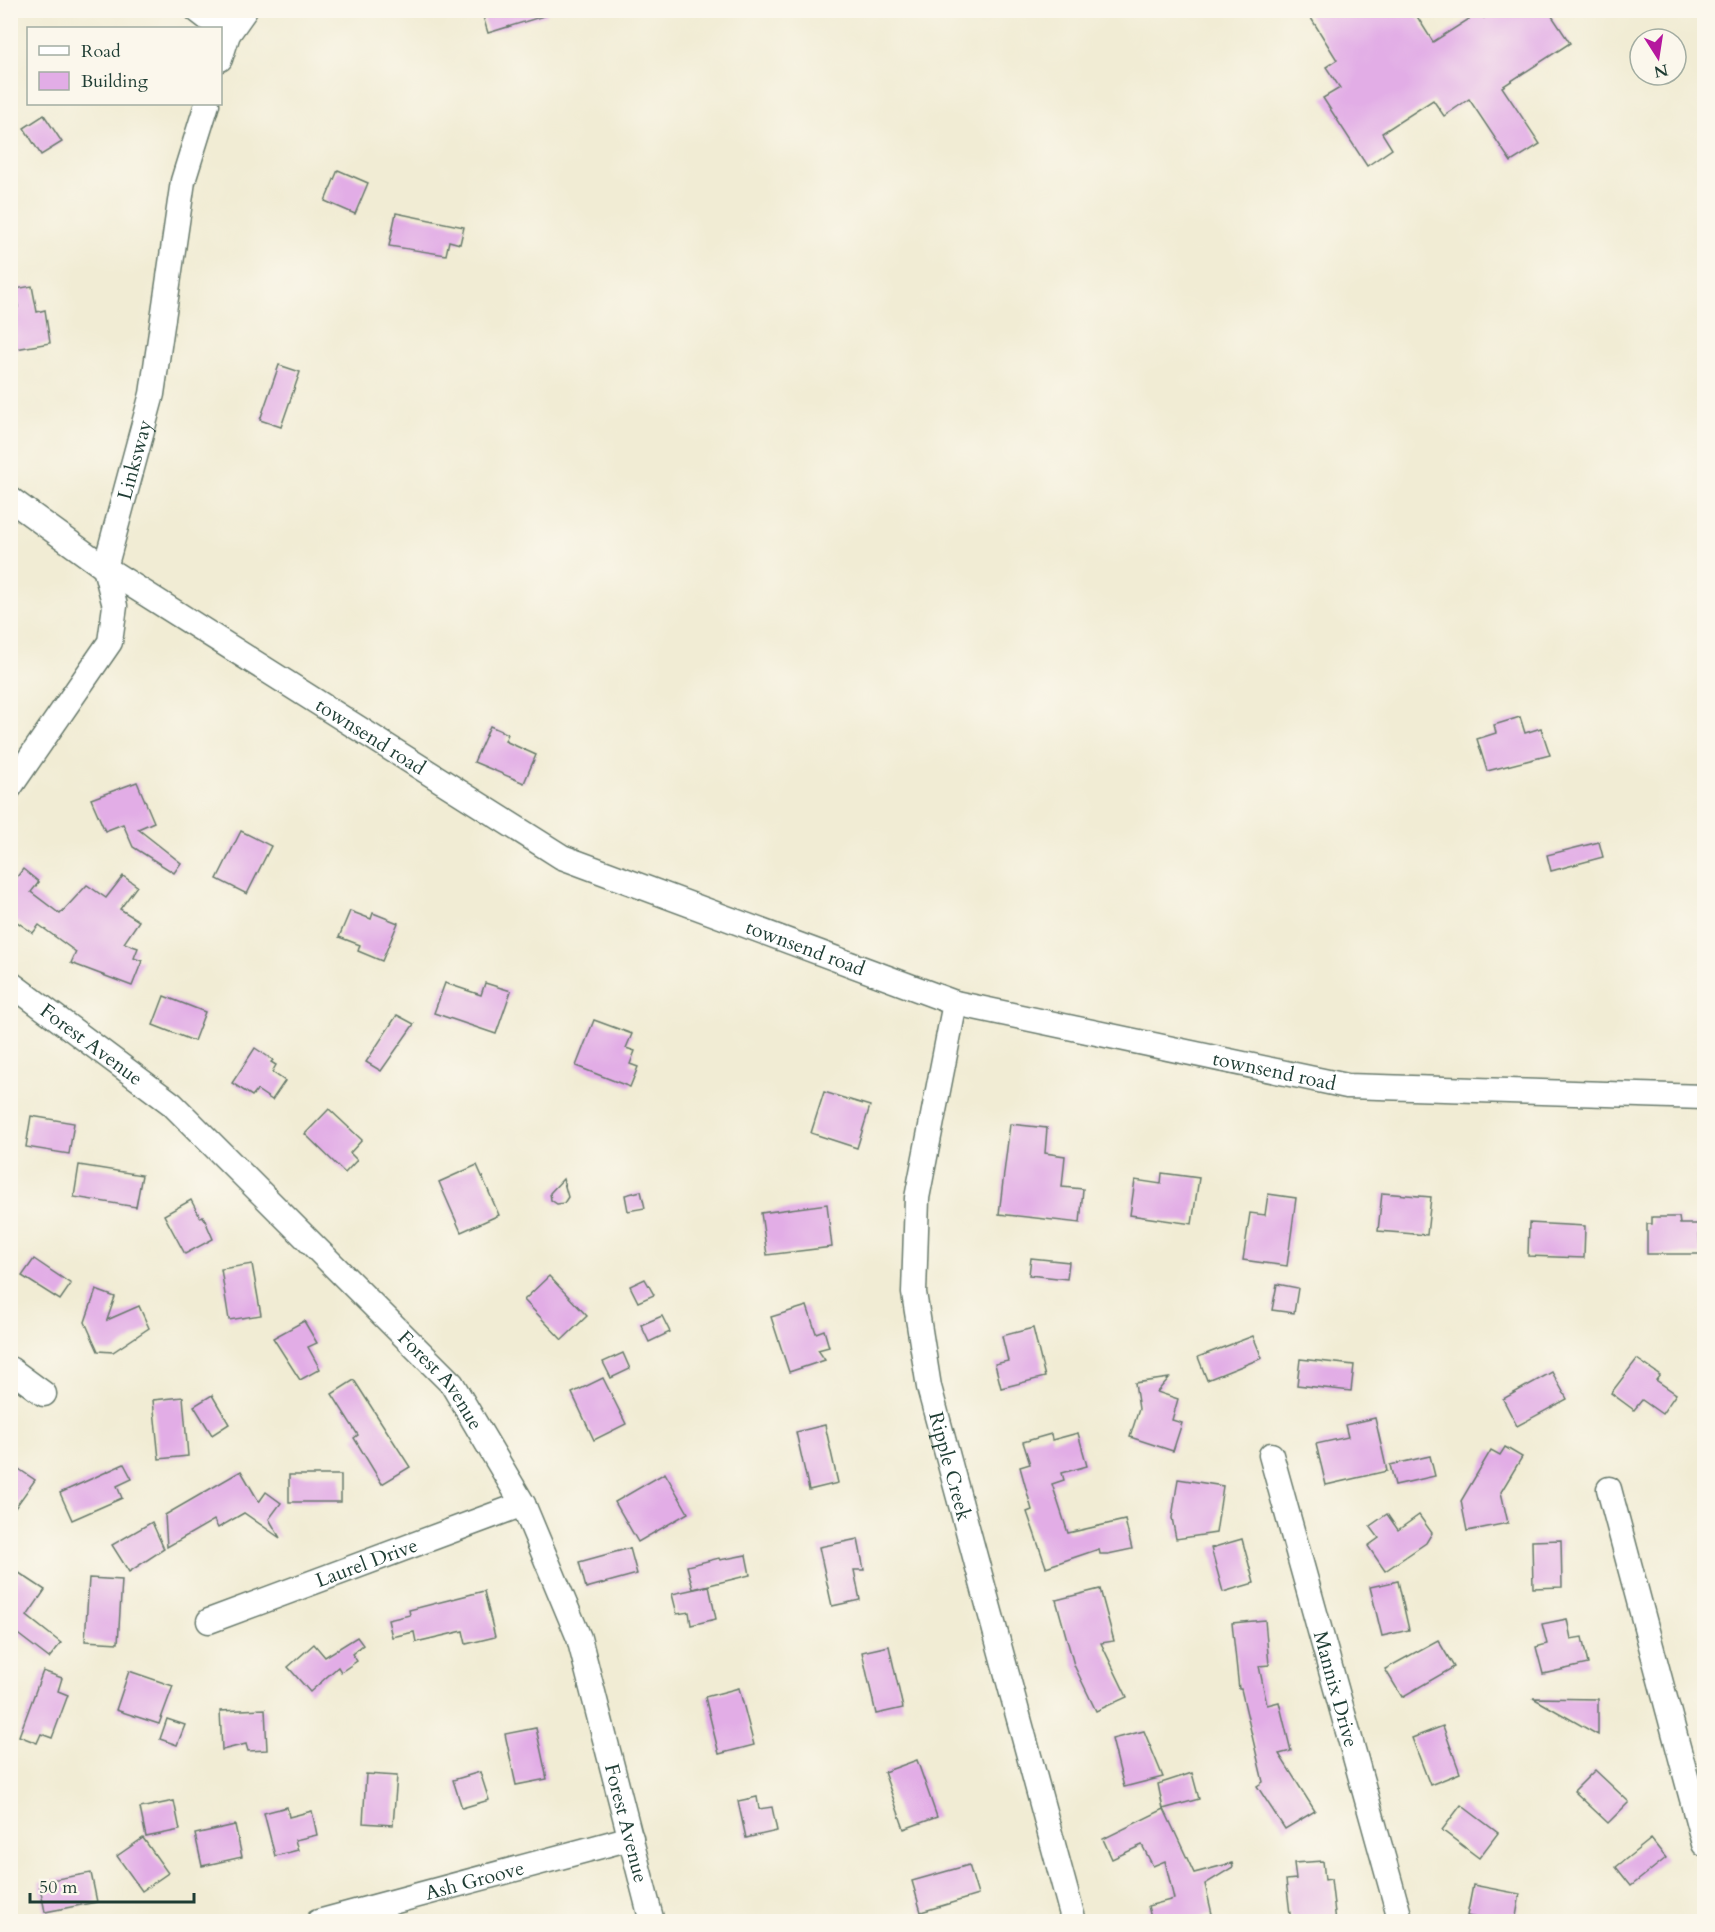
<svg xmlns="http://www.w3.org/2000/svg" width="1715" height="1932" viewBox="0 0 1715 1932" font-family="Cardo,serif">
  <rect width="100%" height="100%" fill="#fbf7ec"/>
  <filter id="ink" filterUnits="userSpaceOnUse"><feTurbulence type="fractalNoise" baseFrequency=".0167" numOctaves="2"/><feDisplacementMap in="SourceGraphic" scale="12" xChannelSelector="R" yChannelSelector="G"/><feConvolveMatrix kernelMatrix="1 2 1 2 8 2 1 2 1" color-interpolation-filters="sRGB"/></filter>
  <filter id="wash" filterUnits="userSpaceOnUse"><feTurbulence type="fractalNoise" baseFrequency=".008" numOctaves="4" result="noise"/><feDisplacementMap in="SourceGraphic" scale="24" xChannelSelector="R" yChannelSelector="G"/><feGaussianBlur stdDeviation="1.35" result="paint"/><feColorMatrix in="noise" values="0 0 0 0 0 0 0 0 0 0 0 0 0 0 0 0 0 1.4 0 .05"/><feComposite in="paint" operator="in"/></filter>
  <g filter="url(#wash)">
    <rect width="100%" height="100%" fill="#f1ecd4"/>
    <g id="blocks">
      <!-- building -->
      <g fill="#e2ade6">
        <polygon points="481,10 547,10 547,15 488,33"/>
        <polygon points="1306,10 1413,10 1433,42 1480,12 1484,18 1495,10 1548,10 1570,43 1502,87 1540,144 1511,162 1469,99 1444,116 1433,100 1382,133 1392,149 1367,166 1323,98 1340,88 1326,67 1337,60"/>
        <polygon points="44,115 62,142 41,155 24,128"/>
        <polygon points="338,170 368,183 355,214 325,201"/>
        <polygon points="396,213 464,227 460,244 449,241 446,255 389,246"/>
        <polygon points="32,286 37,312 45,310 50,343 10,350 10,308 18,307 15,289"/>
        <polygon points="279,365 300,372 281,427 260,420"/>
        <polygon points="1520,717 1525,733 1541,728 1550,755 1487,771 1477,739 1496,733 1494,725"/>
        <polygon points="490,726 508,734 505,741 536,755 524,783 474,762"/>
        <polygon points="137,782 154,822 138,829 181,863 174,873 133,847 123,824 105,831 91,799"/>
        <polygon points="241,831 271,846 247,894 217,879"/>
        <polygon points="1599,842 1603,857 1551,871 1547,855"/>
        <polygon points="23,869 39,882 31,892 60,914 87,885 106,898 123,876 137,886 120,909 139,921 124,943 138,948 134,958 142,961 132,986 71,963 76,952 39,925 33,933 10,917 10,886"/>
        <polygon points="350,911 371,919 373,913 398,923 382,961 358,951 360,945 339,937"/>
        <polygon points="445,983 481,995 485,983 511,991 496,1034 434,1013"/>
        <polygon points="164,996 205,1012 194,1041 153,1025"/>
        <polygon points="397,1015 414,1024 381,1071 366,1062"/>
        <polygon points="594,1020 632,1034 626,1048 635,1051 630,1064 638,1067 630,1087 576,1066"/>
        <polygon points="255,1048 273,1060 271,1062 276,1065 272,1072 285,1081 272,1100 257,1090 252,1096 232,1083"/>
        <polygon points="824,1092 870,1106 857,1148 811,1133"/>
        <polygon points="329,1109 362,1140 350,1153 357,1160 345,1173 305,1134"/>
        <polygon points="31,1116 74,1123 69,1154 26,1147"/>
        <polygon points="1010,1124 1047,1128 1045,1153 1065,1156 1062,1187 1083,1189 1080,1223 999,1214"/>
        <polygon points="79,1165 142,1175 136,1207 74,1197"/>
        <polygon points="477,1165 499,1215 461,1232 439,1182"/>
        <polygon points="1162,1173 1199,1178 1192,1224 1130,1215 1135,1180 1161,1184"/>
        <polygon points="563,1179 568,1197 564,1203 557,1204 551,1200 550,1193"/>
        <polygon points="641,1191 645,1208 628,1211 625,1195"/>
        <polygon points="1382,1193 1431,1197 1427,1235 1378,1231"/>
        <polygon points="1268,1194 1296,1198 1287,1266 1243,1260 1250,1213 1265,1215"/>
        <polygon points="191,1200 200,1217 203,1216 213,1239 185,1254 164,1215"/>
        <polygon points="827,1204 832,1247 767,1255 761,1213"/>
        <polygon points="1652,1217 1679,1217 1680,1224 1699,1224 1700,1254 1647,1254 1647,1224 1652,1224"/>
        <polygon points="1529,1223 1585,1226 1584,1258 1528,1256"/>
        <polygon points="1031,1258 1069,1262 1067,1279 1029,1275"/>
        <polygon points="34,1259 71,1284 60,1300 22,1276"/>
        <polygon points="252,1264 261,1315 229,1320 221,1269"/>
        <polygon points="549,1276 587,1316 562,1340 524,1300"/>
        <polygon points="645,1279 654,1295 638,1302 630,1286"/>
        <polygon points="1277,1284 1298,1288 1294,1313 1272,1310"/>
        <polygon points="96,1290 115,1297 107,1320 139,1306 149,1328 113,1352 98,1351 85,1322"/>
        <polygon points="807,1306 816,1333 824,1330 829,1347 818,1350 825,1360 789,1372 771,1317"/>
        <polygon points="662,1316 670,1332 649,1342 641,1325"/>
        <polygon points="304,1321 317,1343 308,1347 320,1369 300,1380 273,1338"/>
        <polygon points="1033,1328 1045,1377 1001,1388 995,1364 1008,1361 1002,1336"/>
        <polygon points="1253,1336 1262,1358 1207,1380 1198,1357"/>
        <polygon points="623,1353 630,1369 611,1378 603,1362"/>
        <polygon points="1300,1359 1354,1365 1351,1391 1297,1385"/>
        <polygon points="1637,1359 1660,1375 1656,1380 1676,1394 1662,1414 1642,1400 1634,1410 1611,1393"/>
        <polygon points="1552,1372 1567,1399 1517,1426 1503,1399"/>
        <polygon points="603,1378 626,1424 594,1440 572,1393"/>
        <polygon points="1169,1378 1157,1392 1178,1399 1172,1420 1182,1423 1173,1451 1130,1437 1139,1409 1135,1383"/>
        <polygon points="354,1380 410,1467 382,1484 354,1438 358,1435 332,1394"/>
        <polygon points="212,1395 229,1424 212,1435 194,1406"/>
        <polygon points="183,1397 188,1456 159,1459 153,1400"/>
        <polygon points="1375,1418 1387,1471 1326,1485 1316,1444 1348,1437 1345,1425"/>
        <polygon points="825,1425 838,1483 809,1490 796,1432"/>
        <polygon points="1078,1433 1087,1466 1062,1473 1064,1480 1052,1484 1068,1533 1125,1520 1132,1549 1108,1554 1100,1554 1099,1549 1046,1567 1027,1512 1032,1510 1020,1467 1030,1464 1023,1442 1051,1434 1052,1440"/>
        <polygon points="1505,1447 1522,1457 1501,1492 1508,1523 1467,1531 1461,1501 1491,1450 1500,1455"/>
        <polygon points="1430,1456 1435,1476 1395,1485 1390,1465"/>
        <polygon points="10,1463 35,1480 10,1515"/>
        <polygon points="124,1464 132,1479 117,1486 122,1498 72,1520 60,1493"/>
        <polygon points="241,1471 259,1502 266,1492 281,1503 269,1519 280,1538 244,1513 218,1528 214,1520 167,1547 165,1515"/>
        <polygon points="665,1473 688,1513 638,1542 615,1502"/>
        <rect x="289" y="1475" width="52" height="27"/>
        <polygon points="1178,1479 1223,1486 1216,1533 1176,1539 1172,1518"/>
        <polygon points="1387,1514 1398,1530 1419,1515 1432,1533 1426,1543 1385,1571 1368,1546 1379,1538 1370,1526"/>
        <polygon points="152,1522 164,1549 129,1572 112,1545"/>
        <polygon points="858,1539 864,1570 854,1570 860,1600 832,1606 819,1547"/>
        <polygon points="1242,1539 1254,1583 1223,1592 1211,1548"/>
        <polygon points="1561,1540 1562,1587 1533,1588 1532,1541"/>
        <polygon points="630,1548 637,1574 586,1588 579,1562"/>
        <polygon points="746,1555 750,1575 693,1589 687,1566 719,1558 720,1560"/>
        <polygon points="10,1567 45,1590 27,1616 61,1643 49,1658 15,1632 10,1639"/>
        <polygon points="89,1578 122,1580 118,1643 85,1641"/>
        <polygon points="1398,1581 1409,1630 1382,1636 1370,1587"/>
        <polygon points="709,1586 716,1619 691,1625 689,1612 677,1614 672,1594"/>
        <polygon points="1100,1589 1114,1641 1101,1643 1127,1697 1096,1711 1074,1665 1056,1600"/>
        <polygon points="484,1591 495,1637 466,1644 463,1631 416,1642 414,1632 392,1637 388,1620 410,1615 409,1610"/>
        <polygon points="1567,1619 1571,1639 1582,1637 1588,1664 1543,1674 1536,1647 1547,1644 1542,1624"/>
        <polygon points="1265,1620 1269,1665 1259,1666 1267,1705 1279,1702 1291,1751 1279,1754 1315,1811 1285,1829 1257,1786 1263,1782 1241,1689 1239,1689 1232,1623"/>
        <polygon points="357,1637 363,1645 352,1654 357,1661 341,1672 338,1667 310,1692 288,1667 314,1644 325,1657"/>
        <polygon points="1438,1640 1454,1667 1402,1697 1385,1669"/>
        <polygon points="889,1646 903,1708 876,1714 862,1652"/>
        <polygon points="43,1671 62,1678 58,1691 68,1695 52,1738 41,1734 37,1743 19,1736"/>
        <polygon points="129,1671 173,1686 159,1724 116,1710"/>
        <polygon points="739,1688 754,1745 719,1754 705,1697"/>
        <polygon points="1533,1698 1598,1699 1598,1735"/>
        <polygon points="265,1709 267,1750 248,1751 246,1744 222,1750 220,1711"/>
        <polygon points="167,1719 185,1725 177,1745 160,1739"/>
        <polygon points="1443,1726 1460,1773 1430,1785 1412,1738"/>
        <polygon points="536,1728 547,1779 516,1785 505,1734"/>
        <polygon points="1144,1731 1163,1777 1124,1787 1112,1739"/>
        <polygon points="917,1760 937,1817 904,1829 884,1772"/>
        <polygon points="1595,1770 1629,1802 1608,1823 1574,1791"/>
        <polygon points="480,1772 489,1800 462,1808 453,1780"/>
        <polygon points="1192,1773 1199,1799 1163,1809 1158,1784"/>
        <polygon points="366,1774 397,1776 393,1825 363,1823"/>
        <polygon points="757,1797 759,1809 772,1807 777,1831 746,1838 738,1801"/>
        <polygon points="174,1801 180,1830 146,1837 140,1808"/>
        <polygon points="1461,1805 1498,1833 1479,1858 1442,1830"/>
        <polygon points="287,1807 289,1817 312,1811 317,1835 295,1840 298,1850 275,1856 264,1813"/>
        <polygon points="1164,1809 1194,1873 1232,1863 1233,1867 1205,1884 1212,1914 1187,1922 1152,1922 1148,1906 1174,1899 1165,1861 1153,1866 1142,1845 1112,1859 1103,1839"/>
        <polygon points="235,1825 242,1857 202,1866 195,1834"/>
        <polygon points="143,1838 168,1873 142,1891 117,1856"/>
        <polygon points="1651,1839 1666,1858 1631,1886 1616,1867"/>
        <polygon points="1323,1861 1325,1880 1331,1879 1336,1922 1291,1922 1286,1880 1296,1879 1294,1863"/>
        <polygon points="969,1865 978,1895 921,1912 912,1881"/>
        <polygon points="91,1873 97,1902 45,1912 39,1882"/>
        <polygon points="1473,1885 1520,1894 1515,1922 1495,1922 1467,1916"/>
      </g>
    </g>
  </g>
  <g filter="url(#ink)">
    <use href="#blocks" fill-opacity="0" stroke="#687a6c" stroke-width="1.5"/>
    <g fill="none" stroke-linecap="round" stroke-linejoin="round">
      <!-- street casing -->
      <g stroke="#687a6c" stroke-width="27">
        <g id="street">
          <polyline points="197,10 228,34"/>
          <polyline points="220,59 228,34 245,10"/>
          <path id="s1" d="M 10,499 L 105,568 L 562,857 L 955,1003 L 1347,1086 L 1704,1097"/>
          <path id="s2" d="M 10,787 L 110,642 L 115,606 L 105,568 L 152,394 L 183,181 L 207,104"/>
          <path id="s3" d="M 10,983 L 172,1104 L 452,1384 L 523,1504 L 579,1638 L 652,1922"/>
          <path id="s4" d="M 955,1003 L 917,1198 L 914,1293 L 929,1387 L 1074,1922"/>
          <polyline points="10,1369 44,1394"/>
          <path id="s5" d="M 1271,1455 L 1401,1922"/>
          <polyline points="1609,1489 1704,1844"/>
          <path id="s6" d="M 209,1621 L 523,1504"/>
          <path id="s7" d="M 318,1922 L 631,1838"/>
        </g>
      </g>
      <!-- street -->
      <use href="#street" stroke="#fff" stroke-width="24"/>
    </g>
  </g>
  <g text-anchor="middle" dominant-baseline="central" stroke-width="5" stroke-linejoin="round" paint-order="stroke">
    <!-- street labels -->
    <g font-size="20" fill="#1f3d34" stroke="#fbf7ec">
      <text stroke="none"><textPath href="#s2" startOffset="364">Linksway</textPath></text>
      <text stroke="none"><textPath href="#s1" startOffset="432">townsend road</textPath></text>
      <text stroke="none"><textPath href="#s1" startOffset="918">townsend road</textPath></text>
      <text stroke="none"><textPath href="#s3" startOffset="102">Forest Avenue</textPath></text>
      <text stroke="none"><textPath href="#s1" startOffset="1404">townsend road</textPath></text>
      <text stroke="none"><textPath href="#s3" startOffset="588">Forest Avenue</textPath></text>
      <text stroke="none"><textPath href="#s4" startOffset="471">Ripple Creek</textPath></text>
      <text stroke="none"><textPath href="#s6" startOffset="168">Laurel Drive</textPath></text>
      <text stroke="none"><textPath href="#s5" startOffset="243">Mannix Drive</textPath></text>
      <text stroke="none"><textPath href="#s3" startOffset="1074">Forest Avenue</textPath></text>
      <text stroke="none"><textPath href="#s7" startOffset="162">Ash Groove</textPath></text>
    </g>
  </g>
  <!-- margin -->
  <rect width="1715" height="1932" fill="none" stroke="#fbf7ec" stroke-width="36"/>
  <!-- legend -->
  <rect x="27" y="27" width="195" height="78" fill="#fbf7ec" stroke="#a3ada2" stroke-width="1.5"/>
  <rect x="39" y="46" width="30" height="9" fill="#ffffff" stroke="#a3ada2" stroke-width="1.5"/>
  <text x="81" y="57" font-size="18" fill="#1f3d34">Road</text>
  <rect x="39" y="72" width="30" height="18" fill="#e2ade6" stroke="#a3ada2" stroke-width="1.5"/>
  <text x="81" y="87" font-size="18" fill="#1f3d34">Building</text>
  <!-- north arrow -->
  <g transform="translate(1658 57) rotate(168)"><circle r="28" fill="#fbf7ec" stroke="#a3ada2" stroke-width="1.5"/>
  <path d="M0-4.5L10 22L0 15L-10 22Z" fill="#b5179e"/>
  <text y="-9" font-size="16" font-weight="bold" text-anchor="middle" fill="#1f3d34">N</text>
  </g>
  <!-- scale -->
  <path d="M30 1893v9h164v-9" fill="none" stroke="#1f3d34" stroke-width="3"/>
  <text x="39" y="1893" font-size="18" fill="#1f3d34" stroke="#fbf7ec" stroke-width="4.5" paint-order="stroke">50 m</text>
</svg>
